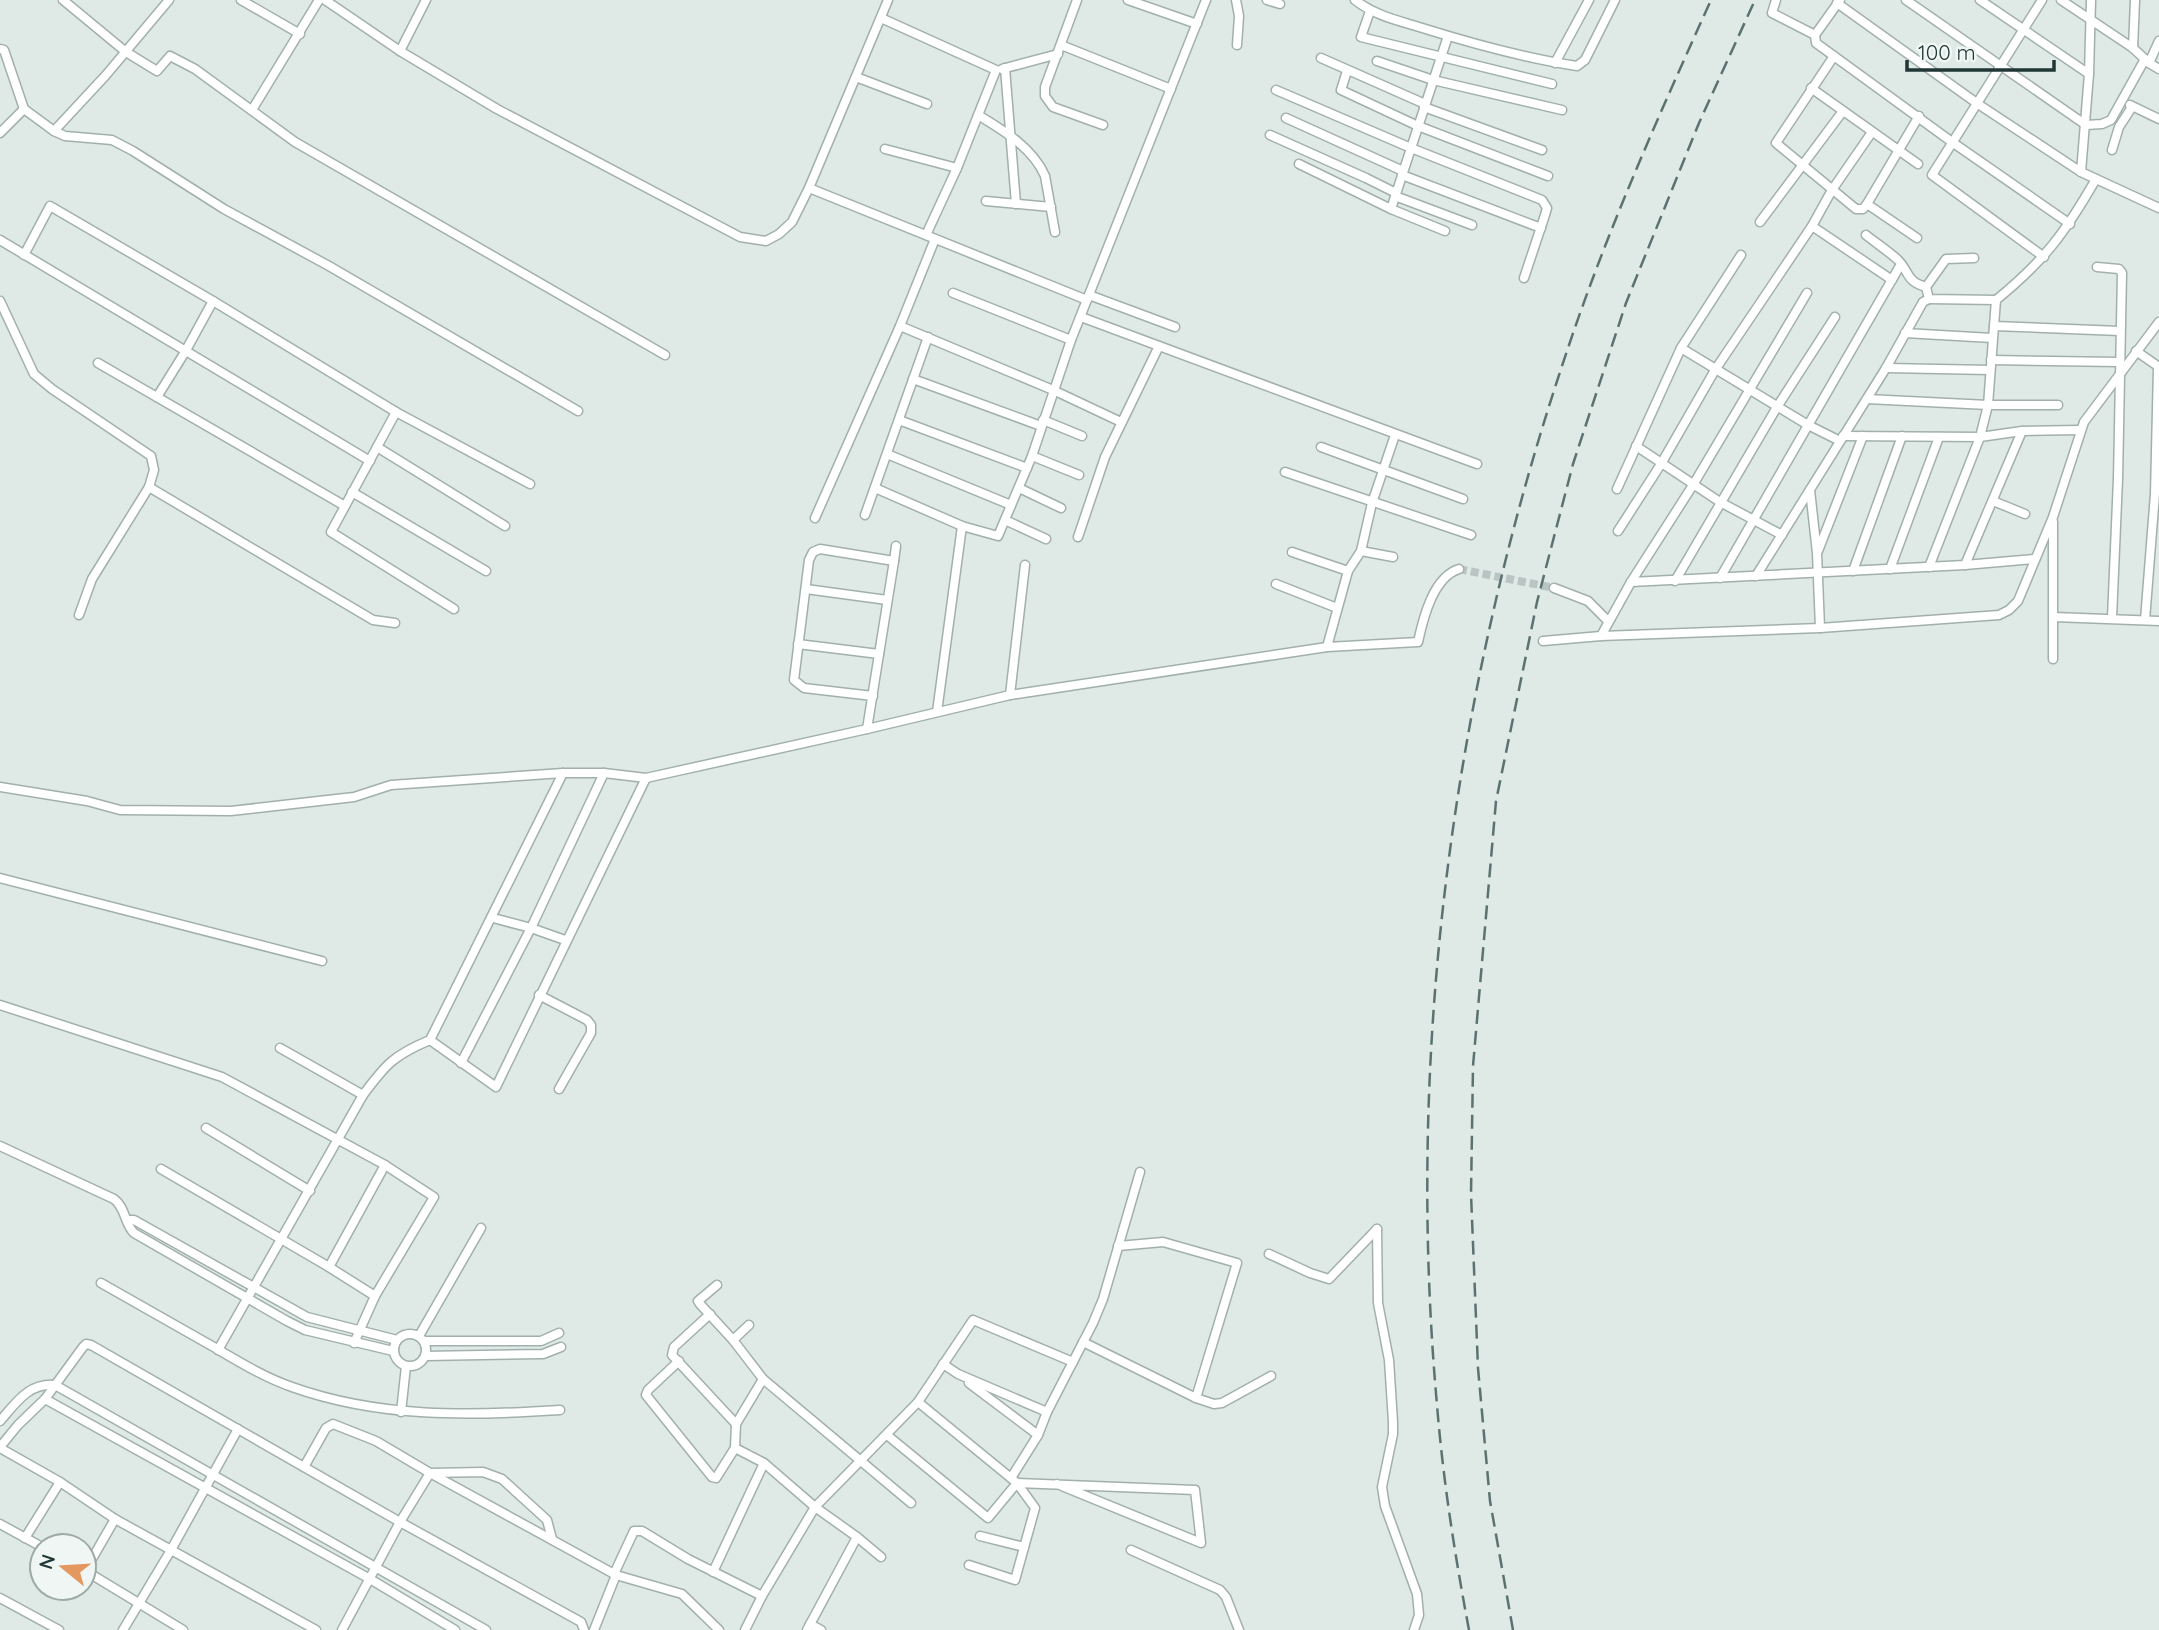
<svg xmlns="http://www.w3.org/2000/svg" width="2159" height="1630" viewBox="0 0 2159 1630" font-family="Quicksand,sans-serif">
  <rect width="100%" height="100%" fill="#dfe9e6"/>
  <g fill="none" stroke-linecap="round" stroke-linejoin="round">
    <!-- street-tunnel -->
    <polyline stroke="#b9c5c3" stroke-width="8" stroke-dasharray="8 4" stroke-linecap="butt" points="1459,569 1554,588"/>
    <!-- street casing -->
    <g stroke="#a2b0ad" stroke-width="11">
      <g id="street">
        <polyline points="63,0 126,52 157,71 170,56 195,69 295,142 665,355"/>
        <polyline points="241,0 300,34"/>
        <polyline points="325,0 400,51 497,109 740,237 766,241 779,234 792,222 809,188 888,0"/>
        <polyline points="1077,0 1045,87 1045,96 1053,107 1103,125"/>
        <polyline points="1128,0 1197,24"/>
        <polyline points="1236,0 1239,16 1237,45"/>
        <polyline points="1267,0 1280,4"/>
        <path d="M 1355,0 C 1374,15 1396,20 1419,27 C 1470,43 1524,58 1577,66 L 1585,60 L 1615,0"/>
        <polyline points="1776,0 1772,13 1815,35"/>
        <polyline points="1840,0 1815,35 1816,43 1952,142 2070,224"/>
        <polyline points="1906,0 2086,125 2102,124 2111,120 2145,59"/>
        <polyline points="1980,0 2089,74"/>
        <polyline points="2042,0 1932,175 2044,257"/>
        <polyline points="2061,0 2133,48 2149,63 2159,69"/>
        <polyline points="1837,3 1978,104 2081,172 2159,208"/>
        <polyline points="1370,11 1361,37 1552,84"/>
        <polyline points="881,18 996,70 957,168 926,235"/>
        <polyline points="1061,45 1171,89"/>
        <polyline points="2133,48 2135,0"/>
        <polyline points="0,49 4,50 24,109 54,131 65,136 112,140 133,151 224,209 329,266 578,411"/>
        <polyline points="400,51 426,0"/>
        <polyline points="1834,56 1776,143 1856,209 1863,209 1867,204 1919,116"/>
        <polyline points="1321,58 1425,104"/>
        <polyline points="1377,61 1433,80 1562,110"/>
        <polyline points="1555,63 1589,0"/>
        <polyline points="2149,63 2159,41"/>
        <polyline points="1005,68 1016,204"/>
        <polyline points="1002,69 1058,54"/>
        <polyline points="1347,71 1341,90 1418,126 1548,176"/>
        <polyline points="856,77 927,104"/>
        <polyline points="1811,88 1918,164"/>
        <polyline points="1276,90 1411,148 1542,200 1547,208 1545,215 1524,278"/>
        <polyline points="2130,105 2159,119"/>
        <polyline points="1424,107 1542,150"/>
        <polyline points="252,110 319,0"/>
        <path d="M 978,115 C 1003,130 1033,148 1045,176 L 1055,232"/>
        <polyline points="1286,118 1403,171"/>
        <polyline points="54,131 106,75 169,0"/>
        <polyline points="0,133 24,109"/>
        <polyline points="1270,135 1366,178 1396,193"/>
        <polyline points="885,149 957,168"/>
        <polyline points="2112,150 2119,127 2132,107"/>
        <polyline points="1299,164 1391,209 1445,231"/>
        <polyline points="2081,172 2089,74 2091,0"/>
        <polyline points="1402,175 1541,228"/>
        <polyline points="809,188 1087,300"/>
        <polyline points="1395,196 1472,225"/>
        <polyline points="986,201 1051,207"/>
        <polyline points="1867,204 1917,238"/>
        <polyline points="1391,209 1448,36"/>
        <polyline points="1760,222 1843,111"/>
        <polyline points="1812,226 1892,280"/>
        <path d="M 1866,235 C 1876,243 1888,251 1898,260 C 1910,272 1905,281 1926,287 L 1929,299 L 1996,300"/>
        <polyline points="0,240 370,461"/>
        <polyline points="24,255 50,206 213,301 396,412 530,484"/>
        <polyline points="2097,267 2119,269 2122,273 2118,479 2112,618"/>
        <polyline points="1926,287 1946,259 1974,258"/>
        <polyline points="953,293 1071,340"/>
        <polyline points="1089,295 1175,327"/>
        <polyline points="0,301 34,374 52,389 151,456 154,470 149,487 92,579 79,615"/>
        <polyline points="1081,317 1477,464"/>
        <polyline points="900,326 1053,390 1121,422"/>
        <polyline points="1994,326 2120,331"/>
        <polyline points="1905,333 1992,338"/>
        <polyline points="1681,348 1808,425 1840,441"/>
        <polyline points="2136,351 2159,367"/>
        <polyline points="1991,360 2119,362"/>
        <polyline points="98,363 345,506"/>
        <polyline points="1886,368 1990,370"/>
        <polyline points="913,379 1041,426"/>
        <polyline points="157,397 185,352 213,301"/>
        <polyline points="1867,399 1988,405 2058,405"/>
        <polyline points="396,412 331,532 454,609"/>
        <polyline points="899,420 1027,468"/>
        <polyline points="1043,420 1082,436"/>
        <polyline points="1843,436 1980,437 2022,431 2080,430"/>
        <polyline points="1636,446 1720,502 1782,535"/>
        <polyline points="377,447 505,526"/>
        <polyline points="1321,447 1463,499"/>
        <polyline points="887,454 1011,505"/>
        <polyline points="1032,456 1079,475"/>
        <polyline points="1285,472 1471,535"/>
        <polyline points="149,487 373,620 395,623"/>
        <polyline points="875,488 962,526 998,536 1032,456 1071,340 1206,0"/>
        <polyline points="1019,488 1061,508"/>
        <polyline points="1617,489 1681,348 1741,255"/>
        <polyline points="1810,490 1817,553 1820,628"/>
        <polyline points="352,492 486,571"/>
        <polyline points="1993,501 2025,514"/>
        <polyline points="865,515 928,337"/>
        <polyline points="815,518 900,326 935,239"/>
        <polyline points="1005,520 1046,539"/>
        <polyline points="2053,522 2053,659"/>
        <polyline points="1618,531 1661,464 1715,370 1812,226 1832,190 1872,132"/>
        <polyline points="1078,537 1105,457 1159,346"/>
        <polyline points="1361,551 1393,557"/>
        <polyline points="1818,551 1863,436"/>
        <polyline points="1292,552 1348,571"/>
        <polyline points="894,561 896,546"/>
        <polyline points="1965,565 2022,431"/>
        <path d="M 1929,567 L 1980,437 L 1988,405 L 1996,300 C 2044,261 2065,233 2096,179"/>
        <polyline points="1890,569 1939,437"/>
        <polyline points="1853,571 1902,436"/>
        <polyline points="1756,576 1886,368 1923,302 1929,299"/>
        <polyline points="1720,578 1901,264"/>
        <polyline points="1675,581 1777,407 1835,317"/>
        <polyline points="1631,582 1965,565 2035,559"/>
        <polyline points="1276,584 1337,608"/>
        <polyline points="1554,588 1588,601 1608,621"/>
        <polyline points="806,589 887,600"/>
        <polyline points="2054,617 2159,621"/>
        <polyline points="2145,620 2155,494 2158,367"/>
        <polyline points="1601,636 1631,582 1693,485 1807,293"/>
        <polyline points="1543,641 1601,636 1820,628 1999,615 2009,610 2018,601 2053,517 2084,422 2159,322"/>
        <polyline points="798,644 879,654"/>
        <polyline points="1327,647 1348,571 1361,551 1372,503 1395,435"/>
        <polyline points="1010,695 1025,565"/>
        <polyline points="937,712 962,526"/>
        <polyline points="867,729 894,561 820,549 813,552 809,560 794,680 804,688 873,696"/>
        <path d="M 0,787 L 87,801 L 120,810 L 231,811 L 354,797 L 391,785 L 563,773 L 604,773 L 646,778 L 867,729 L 1010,695 L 1327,647 L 1418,642 C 1423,619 1433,577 1459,569"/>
        <polyline points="0,878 322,961"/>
        <polyline points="493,918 531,928 565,940"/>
        <polyline points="539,995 587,1020 591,1025 591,1033 559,1089"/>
        <polyline points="0,1005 222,1077 385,1165 434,1197 375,1296 354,1343"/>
        <polyline points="430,1040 496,1087 646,778"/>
        <polyline points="280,1048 363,1095"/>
        <polyline points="461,1063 531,928 604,773"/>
        <polyline points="206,1128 310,1191"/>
        <path d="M 0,1146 L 114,1199 C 126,1208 124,1223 134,1233 L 287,1321 L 305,1330 L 393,1351"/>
        <polyline points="161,1169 329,1267 375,1296"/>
        <polyline points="127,1220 134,1220 307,1317 397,1340"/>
        <polyline points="1377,1229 1378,1303 1389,1360 1393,1422 1393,1434 1382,1487 1385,1506 1417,1594 1419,1615 1414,1630"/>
        <polyline points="1118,1246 1163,1242 1237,1263 1196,1398"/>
        <polyline points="1269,1254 1310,1273 1329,1279 1377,1229"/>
        <polyline points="329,1267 385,1165"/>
        <path d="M 101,1283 C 138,1304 175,1325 212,1346 C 238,1361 263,1377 292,1387 C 379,1418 469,1416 560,1410"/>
        <polyline points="717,1285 698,1301 700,1304 733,1340 763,1379 911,1503"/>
        <polyline points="710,1314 674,1347 672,1355 736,1424"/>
        <circle cx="410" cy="1350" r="16"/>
        <polyline points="419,1336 481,1228"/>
        <polyline points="733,1340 749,1325"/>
        <polyline points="424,1341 541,1341 559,1333"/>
        <polyline points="1083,1342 1196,1398 1214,1404 1222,1403 1271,1376"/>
        <path d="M 218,1350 L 363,1095 C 386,1064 394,1055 430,1040 L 563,773"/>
        <polyline points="425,1356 543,1354 561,1347"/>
        <polyline points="679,1361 648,1390 646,1395 712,1477 716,1478 735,1448 736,1424 763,1379"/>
        <polyline points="943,1364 958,1374 1047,1412"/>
        <polyline points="969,1383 1038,1435"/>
        <polyline points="45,1399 370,1579 455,1630"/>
        <polyline points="918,1402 1017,1483 1035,1508 1015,1580 969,1565"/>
        <polyline points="401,1412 406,1366"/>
        <path d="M 0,1421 C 16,1403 28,1383 55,1385 L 486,1630"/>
        <polyline points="887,1435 988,1518 1017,1483 1195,1490 1201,1543 1057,1484"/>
        <polyline points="0,1447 18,1425 45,1399 83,1347 86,1344 91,1345 400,1522 581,1622 584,1630"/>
        <polyline points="0,1448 60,1482 115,1519 316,1630"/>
        <polyline points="735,1448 764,1463 815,1507 857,1537 881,1557"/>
        <polyline points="304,1467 326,1428 333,1424 376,1441 430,1473 483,1472 502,1479 547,1520 552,1539"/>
        <polyline points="1011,1478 1038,1435 1047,1412 1093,1323 1103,1299 1140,1172"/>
        <polyline points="0,1524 42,1547"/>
        <polyline points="980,1536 1024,1547"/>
        <polyline points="25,1538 60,1482"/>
        <polyline points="1131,1550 1220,1590 1226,1597 1239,1630"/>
        <polyline points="84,1570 183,1630"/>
        <polyline points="85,1571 115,1519"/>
        <polyline points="713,1572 764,1463"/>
        <polyline points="614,1574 634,1531 642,1531 688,1559 762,1596"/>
        <polyline points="0,1598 59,1630"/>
        <polyline points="810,1624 821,1630"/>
        <polyline points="123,1630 171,1550 238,1429"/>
        <polyline points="342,1630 400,1522 430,1473 616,1575 682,1594 719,1630"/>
        <polyline points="594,1630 616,1575"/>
        <polyline points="745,1630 762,1596 815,1507 918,1402 973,1320 1073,1362"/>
        <polyline points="807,1630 857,1537"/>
      </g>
    </g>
    <!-- street -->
    <use href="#street" stroke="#fff" stroke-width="8"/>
    <!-- rail -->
    <g stroke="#5b7370" stroke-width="2.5" stroke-dasharray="14 7" stroke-linecap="butt">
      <path d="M 1469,1630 C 1455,1556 1443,1480 1437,1405 C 1405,1050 1453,688 1567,351 C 1607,231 1659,115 1711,0"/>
      <polyline points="1513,1630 1490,1501 1478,1368 1471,1194 1473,1066 1496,801 1537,602 1573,464 1626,303 1699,123 1755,0"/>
    </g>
  </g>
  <!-- north arrow -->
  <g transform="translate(63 1567) rotate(288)"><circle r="33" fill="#eff6f3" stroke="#9daaa7" stroke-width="2"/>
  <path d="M0-5L12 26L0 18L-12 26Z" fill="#e59760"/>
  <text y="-10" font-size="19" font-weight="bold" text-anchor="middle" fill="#213735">N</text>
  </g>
  <!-- scale -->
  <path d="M1907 60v10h147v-10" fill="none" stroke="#213735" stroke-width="3.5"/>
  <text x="1918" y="60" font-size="21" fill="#213735" stroke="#eff6f3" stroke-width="5" paint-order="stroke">100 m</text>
</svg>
